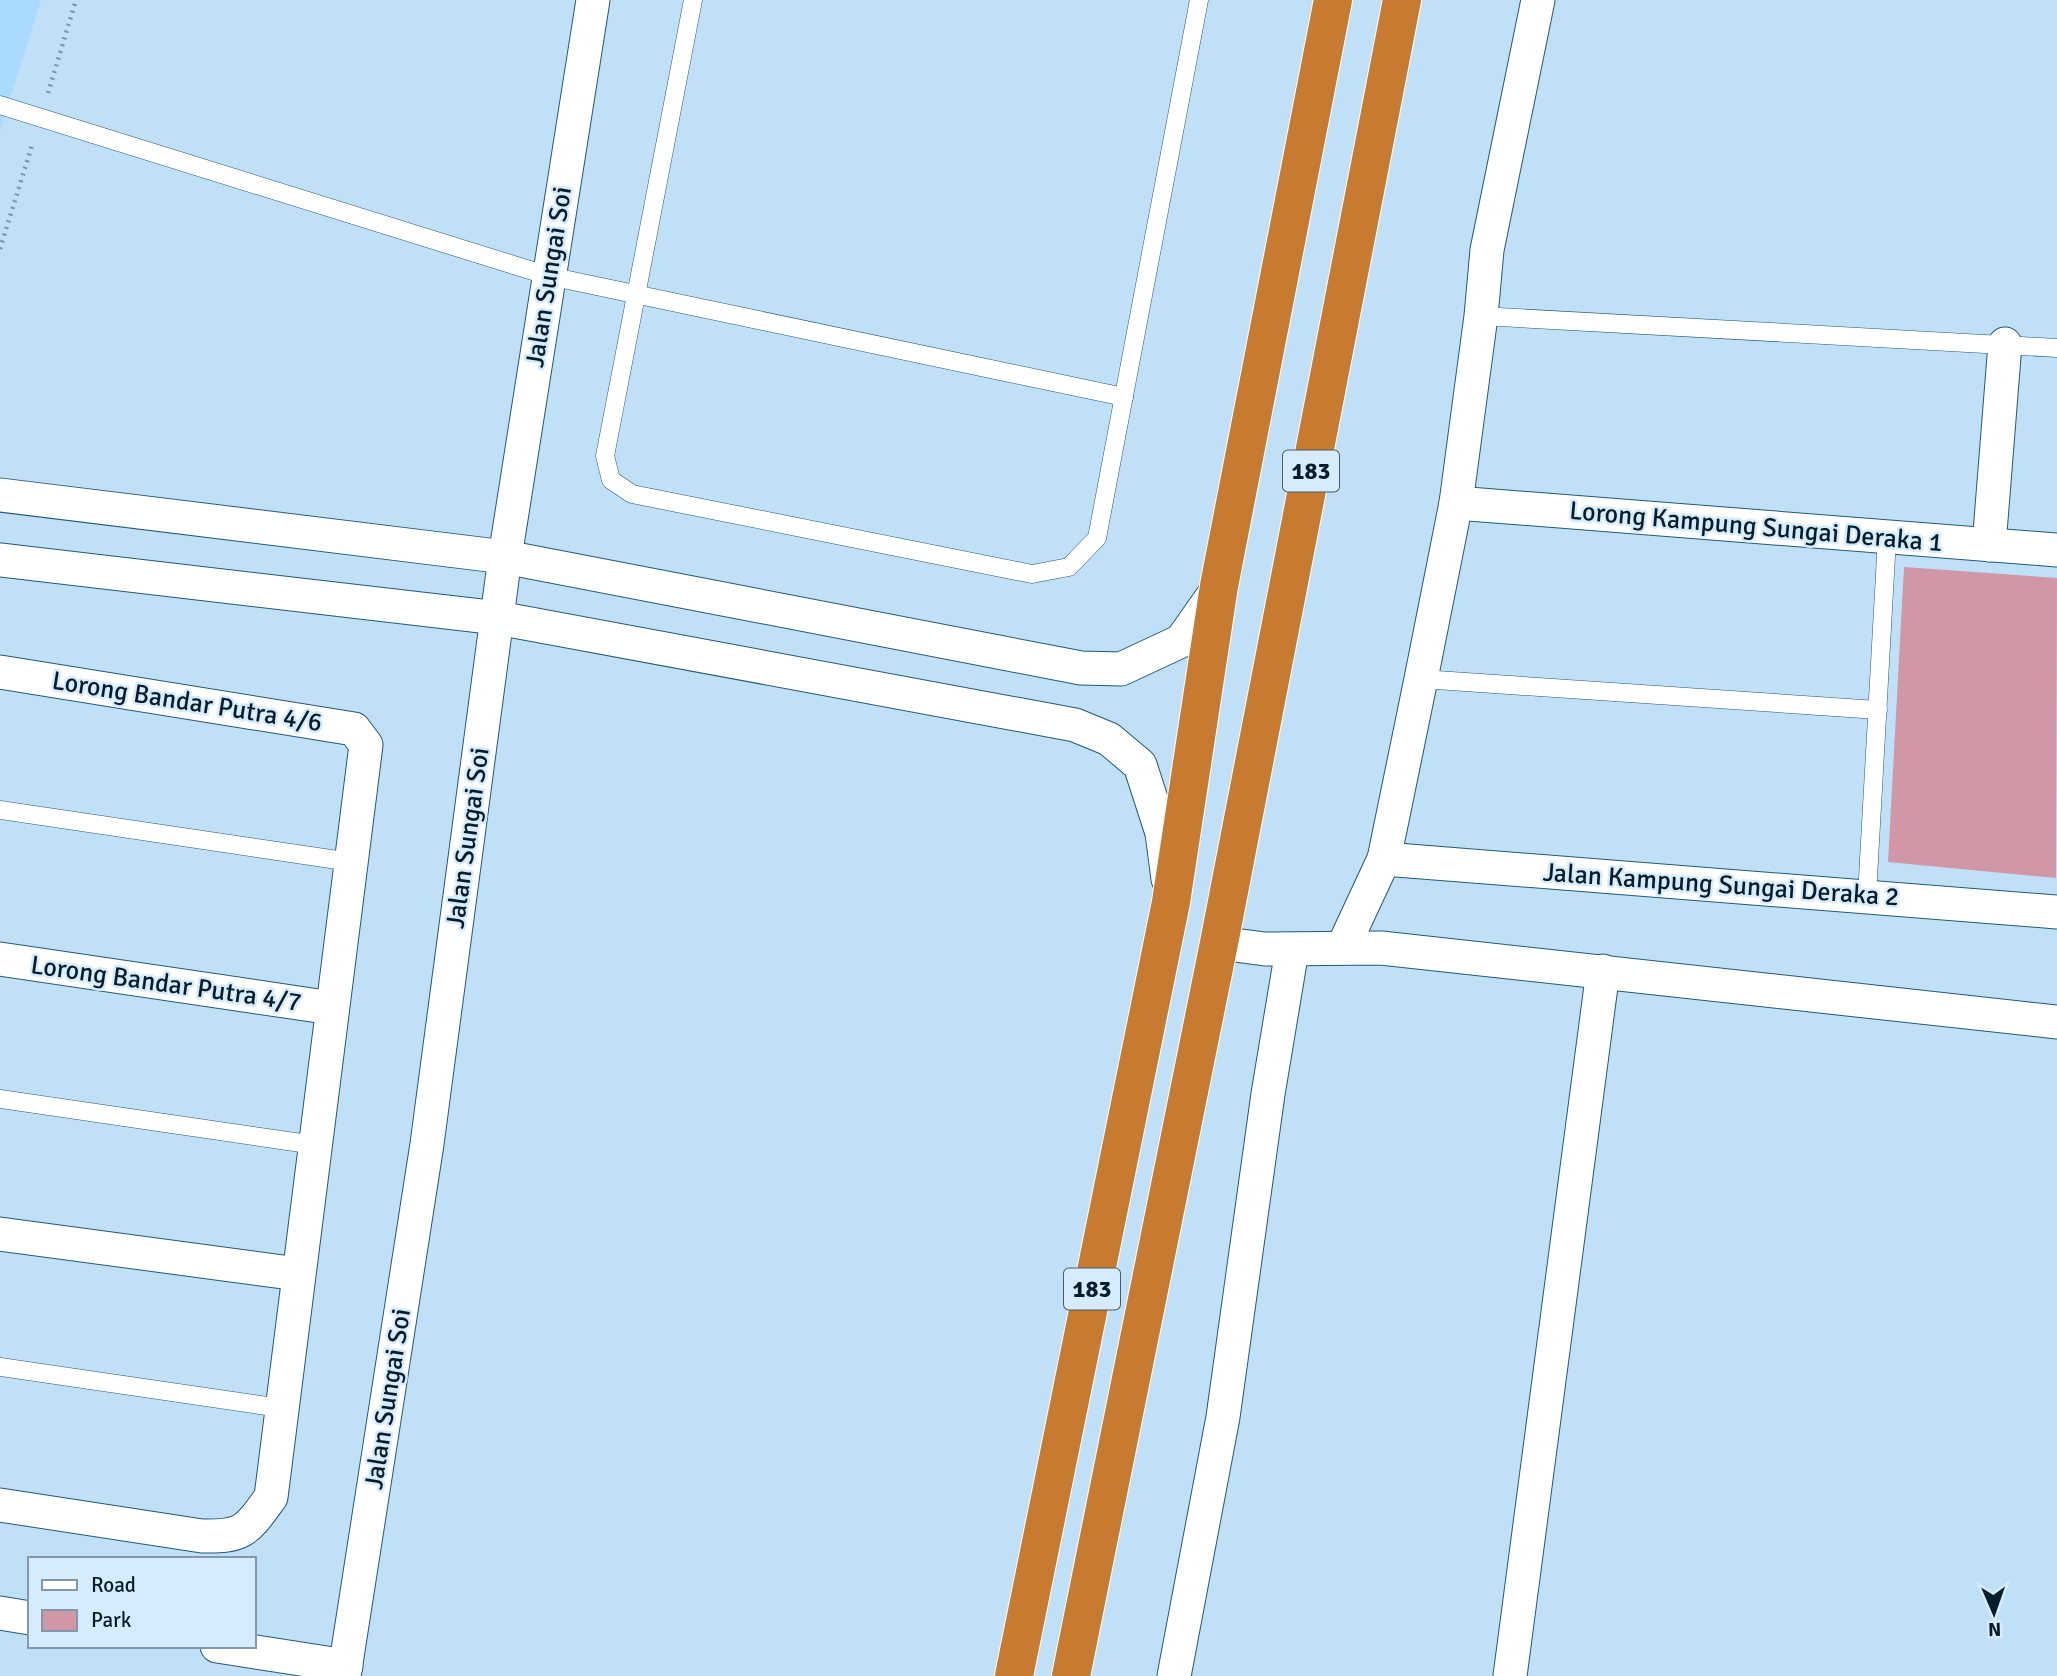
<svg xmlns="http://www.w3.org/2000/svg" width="2057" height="1676" viewBox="0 0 2057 1676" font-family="Signika,sans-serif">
  <rect width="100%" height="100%" fill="#c0e0f8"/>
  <!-- built -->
  <polygon fill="#aadbff" points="0,0 41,0 0,131"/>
  <!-- green -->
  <polygon fill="#d097a6" points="1904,567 2057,578 2056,878 1888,862"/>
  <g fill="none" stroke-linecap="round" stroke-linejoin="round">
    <!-- lane casing -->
    <g stroke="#23587a" stroke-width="19">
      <g id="lane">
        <polyline points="693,0 605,456 611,480 632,494 1032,574 1069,567 1097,538 1199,0"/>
        <polyline points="0,105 549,276 1124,397"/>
        <polyline points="1481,316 2057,348"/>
        <polyline points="1421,679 1878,710"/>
        <polyline points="0,810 351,862"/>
        <polyline points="1867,896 1887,538"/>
        <polyline points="0,1099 315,1145"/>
        <polyline points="0,1367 281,1408"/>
      </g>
    </g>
    <!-- street casing -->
    <g stroke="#23587a" stroke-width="35">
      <g id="street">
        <polyline points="0,495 505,557 1081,668 1121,669 1181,641 1219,587"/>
        <polyline points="1456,503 2057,550"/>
        <polyline points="1989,545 2005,344"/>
        <polyline points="0,560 498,618 1075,725 1109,739 1140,765 1162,833 1168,879"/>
        <path d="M 0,672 L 354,729 L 366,745 L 271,1497 C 247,1530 244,1537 202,1536 L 0,1505"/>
        <polyline points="1384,859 2057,912"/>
        <polyline points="1219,943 1265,949 1381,948 2057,1022"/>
        <polyline points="1343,947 1384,859 1421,679 1456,503 1481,316 1487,250 1538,0"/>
        <polyline points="0,959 332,1008"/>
        <polyline points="0,1234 298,1274"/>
        <polyline points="0,1613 30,1618"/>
        <polyline points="217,1646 346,1666"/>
        <polyline points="344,1676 427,1144 505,557 593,0"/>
        <polyline points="1174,1676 1223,1417 1268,1094 1292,950"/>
        <polyline points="1510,1676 1603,971"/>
      </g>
    </g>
    <!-- highway casing -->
    <g stroke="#fff" stroke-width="40">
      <g id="highway">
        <polyline points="1014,1676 1171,902 1219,586 1333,0"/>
        <polyline points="1071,1676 1219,943 1402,0"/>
      </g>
    </g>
    <!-- path -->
    <g stroke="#7996aa" stroke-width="4.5" stroke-dasharray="2 5" stroke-linecap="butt">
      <polyline points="48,93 76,0"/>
      <polyline points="0,249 33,142"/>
    </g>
    <!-- lane -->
    <use href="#lane" stroke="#fff" stroke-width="18"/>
    <!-- street -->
    <use href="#street" stroke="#fff" stroke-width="33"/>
    <!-- highway -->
    <use href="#highway" stroke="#c77b31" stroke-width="38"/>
  </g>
  <g text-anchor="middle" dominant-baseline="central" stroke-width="5" stroke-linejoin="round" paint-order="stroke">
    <!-- shield labels -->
    <g fill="#d6ebfc" stroke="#455b6a" stroke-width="2">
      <rect x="1283" y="450.5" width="56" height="41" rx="5"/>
      <rect x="1064" y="1268.5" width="56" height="41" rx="5"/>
    </g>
    <g font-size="24" font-weight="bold" fill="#071d2c">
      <text x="1311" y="471">183</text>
      <text x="1092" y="1289">183</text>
    </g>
    <!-- street labels -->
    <g font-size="26" fill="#071d2c" stroke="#d6ebfc">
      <text transform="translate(549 277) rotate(-81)">Jalan Sungai Soi</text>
      <text transform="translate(1756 527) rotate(5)">Lorong Kampung Sungai Deraka 1</text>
      <text transform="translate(187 702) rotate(9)">Lorong Bandar Putra 4/6</text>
      <text transform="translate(468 838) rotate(-82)">Jalan Sungai Soi</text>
      <text transform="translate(1721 885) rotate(4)">Jalan Kampung Sungai Deraka 2</text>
      <text transform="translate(166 984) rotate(8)">Lorong Bandar Putra 4/7</text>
      <text transform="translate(388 1399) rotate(-81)">Jalan Sungai Soi</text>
    </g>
  </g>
  <!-- legend -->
  <rect x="28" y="1557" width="228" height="91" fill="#d6ebfc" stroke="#8399a9" stroke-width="2"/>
  <rect x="42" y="1580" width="35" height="10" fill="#ffffff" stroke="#8399a9" stroke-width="2"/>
  <text x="91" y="1592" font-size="21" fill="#071d2c">Road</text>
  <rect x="42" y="1610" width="35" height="21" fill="#d097a6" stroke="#8399a9" stroke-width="2"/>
  <text x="91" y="1627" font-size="21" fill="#071d2c">Park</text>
  <!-- north arrow -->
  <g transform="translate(1994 1613) rotate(178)" stroke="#d6ebfc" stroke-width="5" paint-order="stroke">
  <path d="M0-5L12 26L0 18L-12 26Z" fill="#071d2c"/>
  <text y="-10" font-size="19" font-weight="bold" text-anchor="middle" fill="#071d2c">N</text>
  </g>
</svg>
